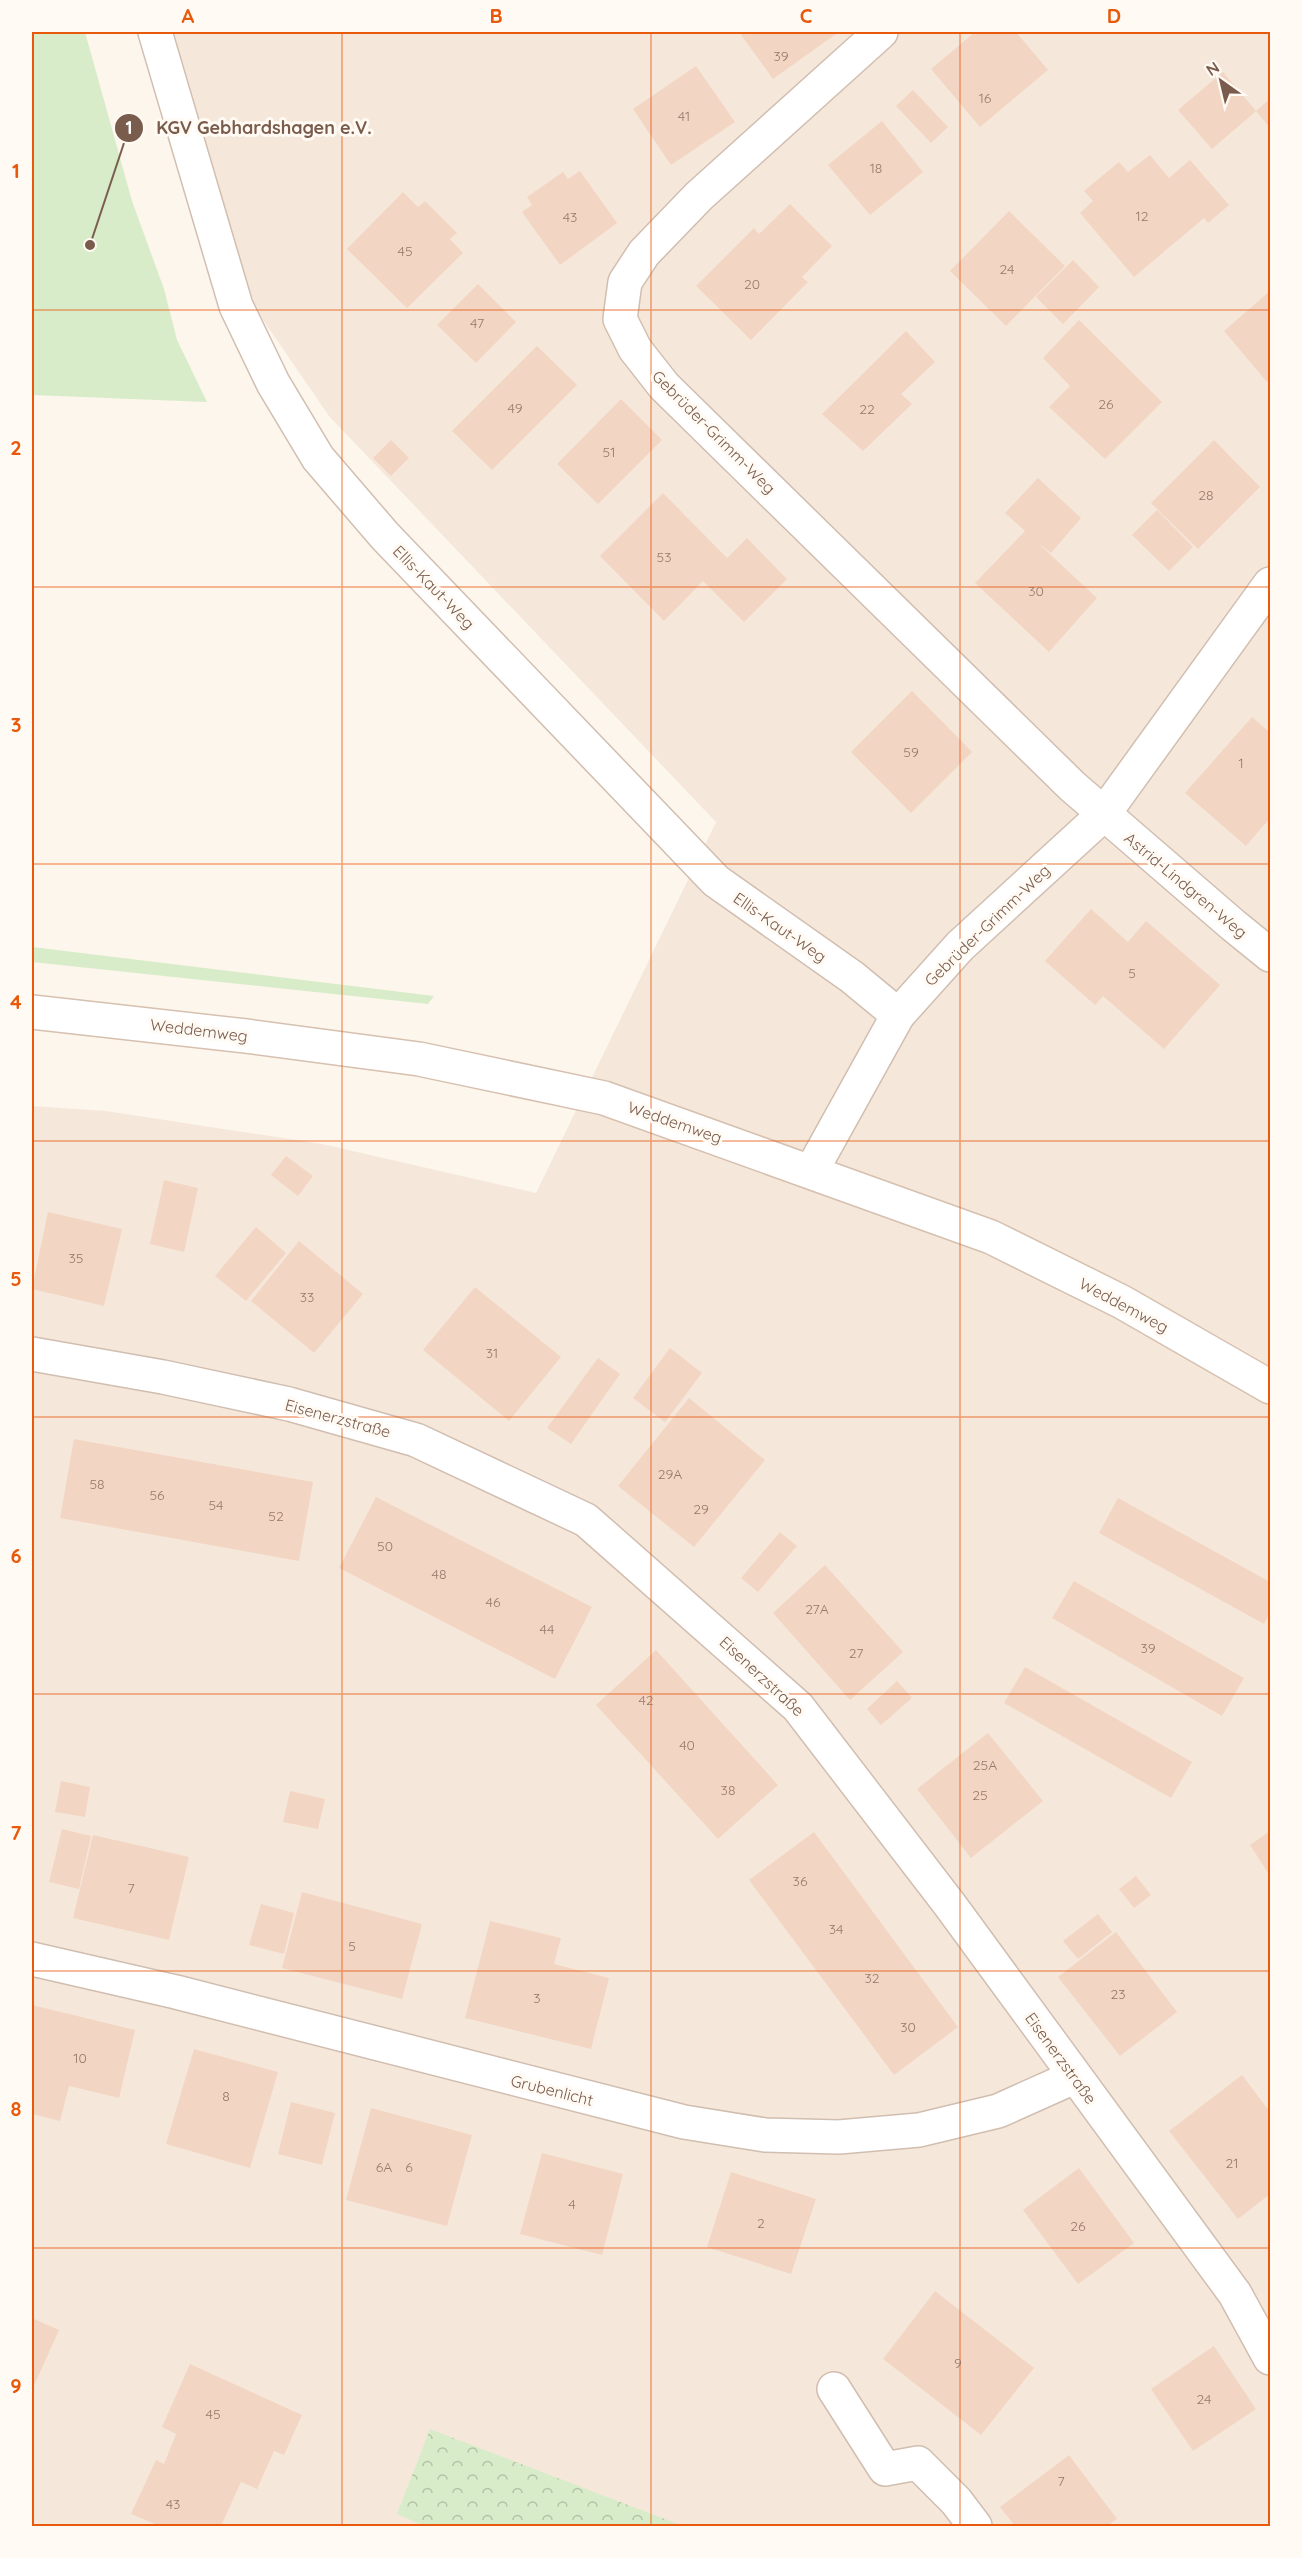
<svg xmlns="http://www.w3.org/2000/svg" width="1302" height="2558" viewBox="0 0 1302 2558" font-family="Quicksand,sans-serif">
  <defs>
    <pattern id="forest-crowns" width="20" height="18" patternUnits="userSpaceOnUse" patternTransform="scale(1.5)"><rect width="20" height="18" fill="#d8ecc9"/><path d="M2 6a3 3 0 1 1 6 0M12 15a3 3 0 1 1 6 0" fill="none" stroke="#b4c2a5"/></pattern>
  </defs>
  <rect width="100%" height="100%" fill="#fdf6ec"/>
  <!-- residential -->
  <polygon fill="#f5e8da" points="161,32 1270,32 1270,2526 32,2526 32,1106 106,1111 322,1144 536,1193 716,822 329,416 222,260"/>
  <!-- green -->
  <g fill="#d8ecc9">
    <polygon points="32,32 85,32 132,201 164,289 177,340 207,402 32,395"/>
    <polygon points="32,947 434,996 428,1004 32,962"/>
  </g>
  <!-- forest -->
  <polygon fill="url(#forest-crowns)" points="430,2429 683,2526 424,2526 397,2514"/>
  <!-- building -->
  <g fill="#f3d5c3">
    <polygon points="739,32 835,32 836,34 773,79"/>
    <polygon points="975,32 1016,32 1048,70 980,127 931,69"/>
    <polygon points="696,66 735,122 671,165 633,109"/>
    <polygon points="1223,72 1256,111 1212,149 1178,110"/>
    <polygon points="913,90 948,127 931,143 896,106"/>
    <polygon points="1270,99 1270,128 1256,111"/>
    <polygon points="882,121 923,172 870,215 828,165"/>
    <polygon points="1150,155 1169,178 1190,160 1229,205 1208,223 1204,218 1134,277 1080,213 1093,201 1084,191 1119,162 1128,172"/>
    <polygon points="580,171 617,223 560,265 522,212 532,205 527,197 563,172 568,179"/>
    <polygon points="403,192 418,207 425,201 457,233 450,239 463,253 407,308 347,249"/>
    <polygon points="790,204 832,246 802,277 808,282 751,340 696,286 754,228 759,234"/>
    <polygon points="1009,211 1065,266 1006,326 950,271"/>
    <polygon points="1073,260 1099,287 1063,324 1036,297"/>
    <polygon points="478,284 516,322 476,363 437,325"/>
    <polygon points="1270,291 1270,379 1267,382 1224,331"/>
    <polygon points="1079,320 1162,402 1105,459 1049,407 1070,386 1043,358"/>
    <polygon points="906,331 935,362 901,394 912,404 863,451 822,414"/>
    <polygon points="537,346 577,385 492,470 452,431"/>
    <polygon points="621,399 662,440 598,504 557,464"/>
    <polygon points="391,440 409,458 391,476 373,458"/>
    <polygon points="1214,440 1260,487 1198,549 1151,503"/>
    <polygon points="1038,478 1081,518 1051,553 1038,543 1097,598 1049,652 975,583 1025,531 1005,513"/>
    <polygon points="663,493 727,558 747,538 787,579 744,622 703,581 664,621 600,556"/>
    <polygon points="1157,510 1193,547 1169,571 1132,535"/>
    <polygon points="912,691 972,752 911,813 851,752"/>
    <polygon points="1252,717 1270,733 1270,818 1246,846 1185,793"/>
    <polygon points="1091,909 1128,942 1146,921 1220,985 1164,1049 1103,996 1095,1005 1045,961"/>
    <polygon points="286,1156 313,1176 298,1196 271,1175"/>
    <polygon points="164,1180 198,1188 184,1252 150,1244"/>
    <polygon points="48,1212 122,1229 104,1306 32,1289"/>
    <polygon points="256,1227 286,1253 246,1301 215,1276"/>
    <polygon points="299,1241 363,1294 314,1353 251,1301"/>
    <polygon points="475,1287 561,1357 509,1421 423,1350"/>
    <polygon points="670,1348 702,1373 665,1422 633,1398"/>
    <polygon points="598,1358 620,1374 571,1444 547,1428"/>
    <polygon points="689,1398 765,1460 694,1547 618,1486"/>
    <polygon points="74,1439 313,1482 299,1561 60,1518"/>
    <polygon points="376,1497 592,1607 555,1679 339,1568"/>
    <polygon points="1118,1498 1270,1582 1270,1612 1264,1624 1099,1533"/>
    <polygon points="780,1532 797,1546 758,1592 741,1578"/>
    <polygon points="825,1565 903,1652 850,1700 773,1613"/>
    <polygon points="1074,1581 1244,1678 1222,1716 1052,1618"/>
    <polygon points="656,1650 778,1785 718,1839 596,1705"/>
    <polygon points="1025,1667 1192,1762 1171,1798 1004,1703"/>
    <polygon points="897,1681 912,1698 881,1725 867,1709"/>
    <polygon points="988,1733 1043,1801 971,1858 917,1789"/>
    <polygon points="61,1781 90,1787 85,1817 55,1812"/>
    <polygon points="290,1791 325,1799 318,1829 283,1822"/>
    <polygon points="62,1829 91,1836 79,1889 49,1882"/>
    <polygon points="1270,1831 1270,1876 1250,1845"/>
    <polygon points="814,1832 958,2027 894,2075 749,1880"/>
    <polygon points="93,1835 189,1857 169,1940 73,1918"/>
    <polygon points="1136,1876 1151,1895 1134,1908 1119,1889"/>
    <polygon points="302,1892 422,1924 402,1999 282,1968"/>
    <polygon points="261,1904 294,1913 284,1954 249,1945"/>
    <polygon points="1098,1914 1112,1932 1078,1959 1063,1941"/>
    <polygon points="490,1921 561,1938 554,1964 609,1978 591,2049 465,2018"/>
    <polygon points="1116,1932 1177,2012 1120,2056 1058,1977"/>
    <polygon points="32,2005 135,2030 119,2098 69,2086 60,2121 32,2114"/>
    <polygon points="194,2049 278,2072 250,2168 166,2144"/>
    <polygon points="1242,2075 1270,2112 1270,2194 1238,2219 1169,2131"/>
    <polygon points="291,2102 335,2113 322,2165 278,2154"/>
    <polygon points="371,2108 472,2135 447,2226 346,2200"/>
    <polygon points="542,2153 623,2174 602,2255 520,2234"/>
    <polygon points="1079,2168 1134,2243 1078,2284 1023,2210"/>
    <polygon points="731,2172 816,2199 791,2274 707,2247"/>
    <polygon points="935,2291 1034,2368 981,2435 883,2359"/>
    <polygon points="32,2318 59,2330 32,2390"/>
    <polygon points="1214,2346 1256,2409 1193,2451 1151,2389"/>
    <polygon points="190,2364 302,2415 284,2455 274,2451 257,2489 241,2482 221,2526 160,2526 131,2514 156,2460 164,2464 176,2434 162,2427"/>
    <polygon points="1069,2455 1117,2519 1107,2526 1015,2526 1000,2507"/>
  </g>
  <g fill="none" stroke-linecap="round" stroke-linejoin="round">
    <!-- minor casing -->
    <g stroke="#d1beb0" stroke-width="36">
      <g id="minor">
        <polyline points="155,32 236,306 273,383 318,458 385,536 716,881 852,977 898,1015"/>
        <polyline points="881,32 699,196 644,253 625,282 620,319 635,349 664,386 1072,786 1233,925 1270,955"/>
        <polyline points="812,1170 898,1015 960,946 1103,815 1270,584"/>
        <polyline points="32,1354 163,1377 289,1404 416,1440 586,1520 798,1707 950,1905 1235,2294 1270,2358"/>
        <polyline points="32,1959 176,1992 684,2122 765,2135 839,2137 919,2130 998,2111 1074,2077"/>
        <polyline points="834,2389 885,2469 918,2463 956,2501 975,2526"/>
      </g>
    </g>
    <!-- secondary casing -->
    <g stroke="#d6c0b0" stroke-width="36">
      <polyline id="secondary" points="32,1012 246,1036 419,1059 604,1098 991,1237 1122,1302 1270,1387"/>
    </g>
    <!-- minor -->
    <use href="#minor" stroke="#fff" stroke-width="33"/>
    <!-- secondary -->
    <use href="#secondary" stroke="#fff" stroke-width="33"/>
  </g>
  <!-- grid -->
  <path fill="none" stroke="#e8590c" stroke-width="1.5" stroke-opacity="0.55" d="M 342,32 L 342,2526M 651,32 L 651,2526M 960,32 L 960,2526M 32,310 L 1270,310M 32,587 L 1270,587M 32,864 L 1270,864M 32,1141 L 1270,1141M 32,1417 L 1270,1417M 32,1694 L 1270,1694M 32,1971 L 1270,1971M 32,2248 L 1270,2248"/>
  <g text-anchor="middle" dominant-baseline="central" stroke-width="6" stroke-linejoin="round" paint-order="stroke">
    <!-- number labels -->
    <g font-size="14" fill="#987a6a">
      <text x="781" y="56">39</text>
      <text x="985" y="98">16</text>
      <text x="684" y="116">41</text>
      <text x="876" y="168">18</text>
      <text x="1142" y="216">12</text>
      <text x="570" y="217">43</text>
      <text x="405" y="251">45</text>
      <text x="1007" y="269">24</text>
      <text x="752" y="284">20</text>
      <text x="477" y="323">47</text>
      <text x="1106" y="404">26</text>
      <text x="515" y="408">49</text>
      <text x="867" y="409">22</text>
      <text x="609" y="452">51</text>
      <text x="1206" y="495">28</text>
      <text x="664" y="557">53</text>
      <text x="1036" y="591">30</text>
      <text x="911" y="752">59</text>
      <text x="1241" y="763">1</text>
      <text x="1132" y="973">5</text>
      <text x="76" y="1258">35</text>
      <text x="307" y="1297">33</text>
      <text x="492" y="1353">31</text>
      <text x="670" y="1474">29A</text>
      <text x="97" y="1484">58</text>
      <text x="157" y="1495">56</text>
      <text x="216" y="1505">54</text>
      <text x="701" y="1509">29</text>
      <text x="276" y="1516">52</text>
      <text x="385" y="1546">50</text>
      <text x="439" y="1574">48</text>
      <text x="493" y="1602">46</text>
      <text x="817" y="1609">27A</text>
      <text x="547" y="1629">44</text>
      <text x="1148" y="1648">39</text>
      <text x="856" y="1653">27</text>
      <text x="646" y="1700">42</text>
      <text x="687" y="1745">40</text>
      <text x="985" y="1765">25A</text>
      <text x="728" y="1790">38</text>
      <text x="980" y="1795">25</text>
      <text x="800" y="1881">36</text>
      <text x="131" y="1888">7</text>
      <text x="836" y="1929">34</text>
      <text x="352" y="1946">5</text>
      <text x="872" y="1978">32</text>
      <text x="1118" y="1994">23</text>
      <text x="537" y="1998">3</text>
      <text x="908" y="2027">30</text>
      <text x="80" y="2058">10</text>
      <text x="226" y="2096">8</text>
      <text x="1232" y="2163">21</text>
      <text x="384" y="2167">6A</text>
      <text x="409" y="2167">6</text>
      <text x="572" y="2204">4</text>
      <text x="761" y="2223">2</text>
      <text x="1078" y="2226">26</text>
      <text x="958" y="2363">9</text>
      <text x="1204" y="2399">24</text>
      <text x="213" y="2414">45</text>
      <text x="1061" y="2481">7</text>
      <text x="173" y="2504">43</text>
    </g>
    <!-- street labels -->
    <g font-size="16" fill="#7a5c4d" stroke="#fffaf3">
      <text transform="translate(714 432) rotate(45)">Gebrüder-Grimm-Weg</text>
      <text transform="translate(434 587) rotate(46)">Ellis-Kaut-Weg</text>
      <text transform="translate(1186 885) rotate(40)">Astrid-Lindgren-Weg</text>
      <text transform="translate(987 925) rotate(-44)">Gebrüder-Grimm-Weg</text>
      <text transform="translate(780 927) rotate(35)">Ellis-Kaut-Weg</text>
      <text transform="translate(199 1030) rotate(7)">Weddemweg</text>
      <text transform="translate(675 1122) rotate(19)">Weddemweg</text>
      <text transform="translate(1124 1305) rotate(28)">Weddemweg</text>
      <text transform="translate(338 1418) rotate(15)">Eisenerzstraße</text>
      <text transform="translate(762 1676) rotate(43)">Eisenerzstraße</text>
      <text transform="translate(1061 2058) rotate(54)">Eisenerzstraße</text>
      <text transform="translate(552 2090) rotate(14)">Grubenlicht</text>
    </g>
  </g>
  <!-- callouts -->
  <path fill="none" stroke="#7a5c4d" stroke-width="2" d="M90 245L129 128"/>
  <g fill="#7a5c4d" stroke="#fffaf3" stroke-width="2">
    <circle cx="90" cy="245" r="6"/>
    <circle cx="129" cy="128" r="15"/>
  </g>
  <g font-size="18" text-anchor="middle" font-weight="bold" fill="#fff">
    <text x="129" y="134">1</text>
  </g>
  <g font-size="18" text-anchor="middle" font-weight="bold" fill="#7a5c4d" stroke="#fffaf3" stroke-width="6" stroke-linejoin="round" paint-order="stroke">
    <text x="264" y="134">KGV Gebhardshagen e.V.</text>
  </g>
  <!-- border -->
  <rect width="1302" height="2558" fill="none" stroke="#fffaf3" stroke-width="66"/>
  <!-- north arrow -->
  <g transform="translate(1221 81) rotate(326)" stroke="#fffaf3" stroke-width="4.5" paint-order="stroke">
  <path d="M0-4.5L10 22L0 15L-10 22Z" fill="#7a5c4d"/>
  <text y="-9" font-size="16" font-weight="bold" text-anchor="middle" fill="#7a5c4d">N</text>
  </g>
  <rect x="33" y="33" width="1236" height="2492" fill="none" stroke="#e8590c" stroke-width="2"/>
  <g font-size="20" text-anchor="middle" font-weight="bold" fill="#e8590c">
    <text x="188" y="23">A</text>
    <text x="496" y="23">B</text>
    <text x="806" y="23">C</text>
    <text x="1114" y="23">D</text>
    <text x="16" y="178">1</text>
    <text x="16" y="455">2</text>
    <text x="16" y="732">3</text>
    <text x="16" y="1009">4</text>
    <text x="16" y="1286">5</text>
    <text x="16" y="1563">6</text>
    <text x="16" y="1840">7</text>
    <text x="16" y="2116">8</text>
    <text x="16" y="2393">9</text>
  </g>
</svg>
